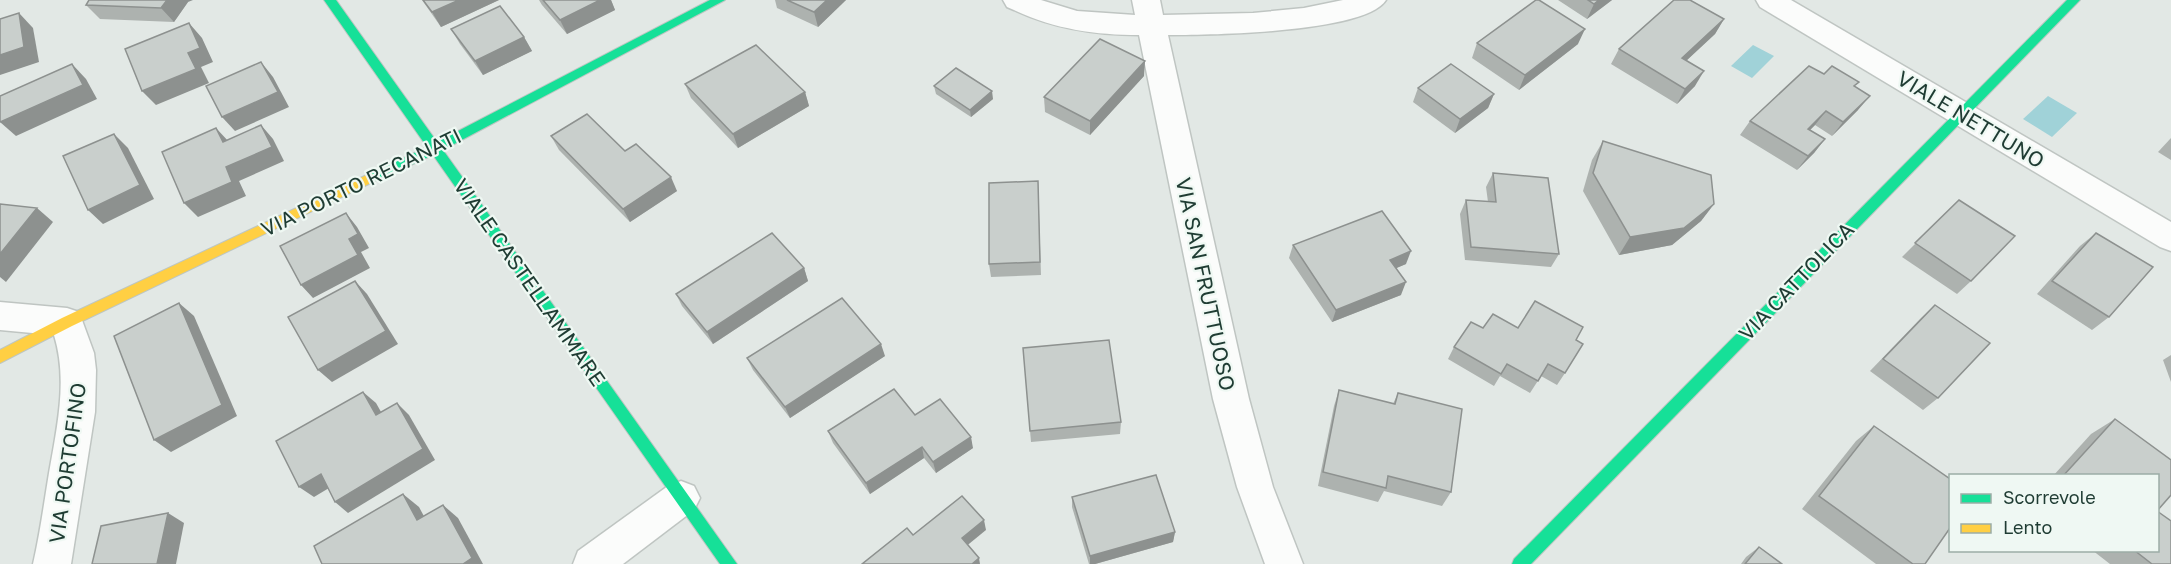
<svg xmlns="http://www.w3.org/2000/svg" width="2171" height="564" viewBox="0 0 2171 564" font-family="'Golos Text',sans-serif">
  <rect width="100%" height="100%" fill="#e2e8e5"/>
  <!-- water -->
  <g fill="#a0d2d8">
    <polygon points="1753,45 1774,56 1752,78 1731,66"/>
    <polygon points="2048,96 2077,113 2052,137 2023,119"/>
  </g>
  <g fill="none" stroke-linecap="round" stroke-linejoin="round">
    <!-- street casing -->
    <g stroke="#bfc5c2" stroke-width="3">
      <g id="street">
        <path d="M 1003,0 L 1041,0 L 1077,11 L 1135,15 L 1132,0 L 1160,0 L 1163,15 L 1253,13 L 1304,8 L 1343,0 L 1386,0 C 1366,33 1207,35 1168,35 L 1249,399 L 1273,487 L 1303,564 L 1265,564 L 1237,487 L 1213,399 L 1139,35 C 1095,35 1054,29 1014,10 L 1007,7 Z"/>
        <polygon points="1756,0 1791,0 2171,222 2171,251 2160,247 1760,7"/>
        <path d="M 0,302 L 67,308 L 79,312 L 94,353 L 96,370 L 95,412 L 71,564 L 33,564 C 40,534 44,503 49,473 C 57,427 68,380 54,335 L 0,330 Z"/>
        <polygon points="681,481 694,486 700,498 694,510 623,564 573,564 578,551 668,486"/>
      </g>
    </g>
    <!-- fast casing -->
    <g stroke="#bdc6c2" stroke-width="2">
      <g id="fast">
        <polygon points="324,0 336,0 437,142 710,0 725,0 443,150 737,564 720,564 433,155 375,181 367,181 365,178 367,175 427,147"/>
        <polygon points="2067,0 2080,0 1531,564 1512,564 1514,559"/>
      </g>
    </g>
    <!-- slow casing -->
    <g stroke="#bdc6c2" stroke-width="2">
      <polygon id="slow" points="371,173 377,178 375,181 72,326 0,363 0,350 62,318"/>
    </g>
    <!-- street -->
    <use href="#street" fill="#fbfcfb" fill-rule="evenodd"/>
    <!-- fast -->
    <use href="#fast" fill="#16e098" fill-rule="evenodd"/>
    <!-- slow -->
    <use href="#slow" fill="#ffcf43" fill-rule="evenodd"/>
  </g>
  <!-- wall -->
  <g fill="#adb2af">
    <polygon points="422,0 499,0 441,27"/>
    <polygon points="539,0 611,0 615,10 567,34 542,5"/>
    <polygon points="775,0 846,0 818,27 777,8"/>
    <polygon points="1558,0 1612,0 1587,19"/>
    <polygon points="188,2 174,22 100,19 86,5"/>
    <polygon points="1724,19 1715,34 1686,61 1695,86 1677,104 1611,64 1619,49"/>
    <polygon points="451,29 524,37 532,51 483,75 460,44"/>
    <polygon points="1477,43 1578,44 1519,90 1472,58"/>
    <polygon points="1824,74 1855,87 1858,110 1832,136 1815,125 1810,130 1825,139 1814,153 1797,170 1740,135 1750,121"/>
    <polygon points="1144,76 1090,135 1045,112 1044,97"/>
    <polygon points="685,84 805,92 809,106 738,148 691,98"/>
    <polygon points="934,86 993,99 971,117 936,94"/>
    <polygon points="1418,88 1494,94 1488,108 1455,133 1413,102"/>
    <polygon points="551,136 625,151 677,191 630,222 559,150"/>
    <polygon points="2171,138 2171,160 2158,152"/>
    <polygon points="1603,141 1714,204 1701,221 1672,245 1619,255 1583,191 1592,160"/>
    <polygon points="1493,173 1559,254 1551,267 1465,260 1460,214 1466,200 1488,202 1486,187"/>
    <polygon points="1038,181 1041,275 991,277 989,264"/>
    <polygon points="1959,200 1971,281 1957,294 1902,257"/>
    <polygon points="2096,233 2109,317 2092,330 2037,294 2080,246"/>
    <polygon points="1293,245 1406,264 1396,268 1401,295 1332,322 1289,258"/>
    <polygon points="804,268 808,281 713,344 682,306 676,294"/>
    <polygon points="1935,305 1938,398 1923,410 1870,371 1921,318"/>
    <polygon points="1483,328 1518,328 1576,340 1565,373 1557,385 1541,376 1530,393 1500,376 1494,386 1448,359 1454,347"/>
    <polygon points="1023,348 1121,422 1120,434 1031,442"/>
    <polygon points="2171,355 2171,382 2163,360"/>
    <polygon points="885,356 790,418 753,370 747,358"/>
    <polygon points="1339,390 1393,404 1398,393 1451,492 1442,506 1384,491 1378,502 1318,486 1334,406"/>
    <polygon points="915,415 973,448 936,473 924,458 870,494 833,443 828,431"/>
    <polygon points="2115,419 2157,476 2053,476 2091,434"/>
    <polygon points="1874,426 1925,564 1876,564 1802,509 1856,441"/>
    <polygon points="1072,497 1175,532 1173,542 1095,564 1089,564 1072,507"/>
    <polygon points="1759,547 1782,564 1741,564 1746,557"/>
    <polygon points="2092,550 2157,550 2171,564 2110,564"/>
  </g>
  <!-- shaded-wall -->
  <g fill="#8d918f">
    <polygon points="167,0 193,0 188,2 174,22 161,8"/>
    <polygon points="459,0 499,0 441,27 432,12"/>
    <polygon points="600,0 611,0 615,10 567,34 560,20"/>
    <polygon points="827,0 846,0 818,27 814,12"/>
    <polygon points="1599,0 1612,0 1587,19 1594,4"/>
    <polygon points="19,13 33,28 39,62 0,75 0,55"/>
    <polygon points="1724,19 1715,34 1673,73 1682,58"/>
    <polygon points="189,23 202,38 213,62 201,67 209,83 156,105 142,91 188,53"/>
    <polygon points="1585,29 1578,44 1519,90 1525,75"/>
    <polygon points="524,37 532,51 483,75 475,61"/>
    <polygon points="1145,61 1144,76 1090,135 1090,121"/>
    <polygon points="261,62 273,77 289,107 235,131 222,117"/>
    <polygon points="72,64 86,79 97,99 16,136 0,122"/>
    <polygon points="1704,71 1695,86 1677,104 1685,89"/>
    <polygon points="992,91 993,99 971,117 970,110"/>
    <polygon points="805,92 809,106 738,148 733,134"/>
    <polygon points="1494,94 1488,108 1455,133 1460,119"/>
    <polygon points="1870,96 1858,110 1832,136 1843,122"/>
    <polygon points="1826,111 1815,125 1797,143 1808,129"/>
    <polygon points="261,125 273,139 284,161 239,181 246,196 198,217 184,203 226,167"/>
    <polygon points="216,128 229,142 223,142"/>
    <polygon points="114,134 128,148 154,199 103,224 88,210"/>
    <polygon points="1825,139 1814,153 1797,170 1808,156"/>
    <polygon points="671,177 677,191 630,222 623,209"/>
    <polygon points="1714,204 1701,221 1672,245 1619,255 1630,237"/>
    <polygon points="37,208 53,222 6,282 0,277 0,254"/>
    <polygon points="346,213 357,227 369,248 361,252 370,268 313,298 301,285 349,239"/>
    <polygon points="1411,251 1406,264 1385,273 1390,260"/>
    <polygon points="804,268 808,281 713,344 707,332"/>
    <polygon points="355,281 367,294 398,344 332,382 318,370"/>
    <polygon points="1406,282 1401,295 1332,322 1336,310"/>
    <polygon points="179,303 194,316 237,416 171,452 154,440"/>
    <polygon points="881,344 885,356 790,418 785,407"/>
    <polygon points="363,392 376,403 389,426 376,415"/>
    <polygon points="397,403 409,415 435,460 348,513 335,502"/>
    <polygon points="971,437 973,448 936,473 933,462"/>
    <polygon points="922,447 924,458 870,494 866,483"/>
    <polygon points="321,474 334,485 314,497 299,487"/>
    <polygon points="403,494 419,507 433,533 417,520"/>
    <polygon points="443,505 458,518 483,564 463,564"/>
    <polygon points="168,513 184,523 176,564 157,564"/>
    <polygon points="984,520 986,530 964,548 962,538"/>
    <polygon points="1175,532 1173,542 1095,564 1090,564 1090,556"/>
    <polygon points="979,558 980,564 972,564"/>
  </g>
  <!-- building -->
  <g fill="#c9cfcc" stroke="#8d918f" stroke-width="1.5">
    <polygon points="89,0 167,0 161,8 86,5"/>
    <polygon points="423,0 459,0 432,12"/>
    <polygon points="543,0 600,0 560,20"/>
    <polygon points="787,0 827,0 814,12"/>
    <polygon points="1536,0 1539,0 1585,29 1525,75 1477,43"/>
    <polygon points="1588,0 1599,0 1594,4"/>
    <polygon points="1674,0 1690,0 1724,19 1682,58 1704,71 1685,89 1619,49"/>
    <polygon points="500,6 524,37 475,61 451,29"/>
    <polygon points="19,13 24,47 0,55 0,19"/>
    <polygon points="189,23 200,48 188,53 196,69 142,91 125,49"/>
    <polygon points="1100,39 1145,61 1090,121 1044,97"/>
    <polygon points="756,45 805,92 733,134 685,84"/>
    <polygon points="261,62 278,92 222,117 206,86"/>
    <polygon points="72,64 83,85 0,122 0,96"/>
    <polygon points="1451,64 1494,94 1460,119 1418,88"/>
    <polygon points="1809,66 1824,74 1832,66 1859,82 1854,86 1870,96 1843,122 1826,111 1808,129 1825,139 1808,156 1750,121"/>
    <polygon points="956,68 992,91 970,110 934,86"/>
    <polygon points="587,114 625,151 636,144 671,177 623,209 551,136"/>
    <polygon points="261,125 272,147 226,167 232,182 184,203 162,152 216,128 223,142"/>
    <polygon points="114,134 140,185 88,210 63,156"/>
    <polygon points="1603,141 1711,175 1714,204 1684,228 1630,237 1593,173"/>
    <polygon points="1493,173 1548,178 1559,254 1471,247 1466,200 1496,202"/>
    <polygon points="1038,181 1040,262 989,264 989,183"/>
    <polygon points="1959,200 2015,236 1971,281 1915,243"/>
    <polygon points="0,204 37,208 0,254"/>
    <polygon points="1382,211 1411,251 1390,260 1406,282 1336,310 1293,245"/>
    <polygon points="346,213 358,234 349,239 358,255 301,285 280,246"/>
    <polygon points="772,233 804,268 707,332 676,294"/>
    <polygon points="2096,233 2153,267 2109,317 2052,281"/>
    <polygon points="355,281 386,331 318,370 288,317"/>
    <polygon points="842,298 881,344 785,407 747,358"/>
    <polygon points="1535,301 1583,327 1576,340 1583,344 1565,373 1548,364 1538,381 1507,364 1501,374 1454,347 1471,322 1483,328 1493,314 1518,328"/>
    <polygon points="179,303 222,405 154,440 114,336"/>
    <polygon points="1935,305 1990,343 1938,398 1883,359"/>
    <polygon points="1109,340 1121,422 1030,431 1023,348"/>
    <polygon points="894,389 915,415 940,399 971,437 933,462 922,447 866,483 828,431"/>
    <polygon points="1339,390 1395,404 1398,393 1462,409 1451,492 1388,476 1386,488 1323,472"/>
    <polygon points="363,392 376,415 397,403 423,449 335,502 321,474 299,487 276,441"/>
    <polygon points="2115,419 2171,460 2171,495 2157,511 2157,476 2063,476"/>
    <polygon points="1874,426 1950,479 1950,528 1925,564 1913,564 1819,496"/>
    <polygon points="1156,475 1175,532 1090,556 1072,497"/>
    <polygon points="403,494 417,520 443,505 472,558 463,564 322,564 314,546"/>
    <polygon points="962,496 984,520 962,538 979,558 972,564 862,564 907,528 913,535"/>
    <polygon points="2157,511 2171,521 2171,564 2152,564 2134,550 2157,550"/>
    <polygon points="168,513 157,564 92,564 101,526"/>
    <polygon points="1759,547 1782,564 1745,564"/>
  </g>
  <g text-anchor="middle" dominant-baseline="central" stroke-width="4.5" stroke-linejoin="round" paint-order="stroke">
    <!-- street labels -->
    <g font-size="21" fill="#1f3c33" stroke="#eff8f3">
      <text transform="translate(1971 119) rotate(31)">VIALE NETTUNO</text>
      <text transform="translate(361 182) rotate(-26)">VIA PORTO RECANATI</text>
      <text transform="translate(1796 281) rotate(-46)">VIA CATTOLICA</text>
      <text transform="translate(530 282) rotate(55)">VIALE CASTELLAMMARE</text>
      <text transform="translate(1206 284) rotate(78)">VIA SAN FRUTTUOSO</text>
      <text transform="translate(67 463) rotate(-82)">VIA PORTOFINO</text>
    </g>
  </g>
  <!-- legend -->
  <rect x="1949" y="474" width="210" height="78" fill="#eff8f3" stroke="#9cada6" stroke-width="1.5"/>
  <rect x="1961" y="494" width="30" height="9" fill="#16e098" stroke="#9cada6" stroke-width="1.5"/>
  <text x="2003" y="504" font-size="18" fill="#1f3c33">Scorrevole</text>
  <rect x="1961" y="524" width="30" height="9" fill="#ffcf43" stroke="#9cada6" stroke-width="1.5"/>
  <text x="2003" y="534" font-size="18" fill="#1f3c33">Lento</text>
</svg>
